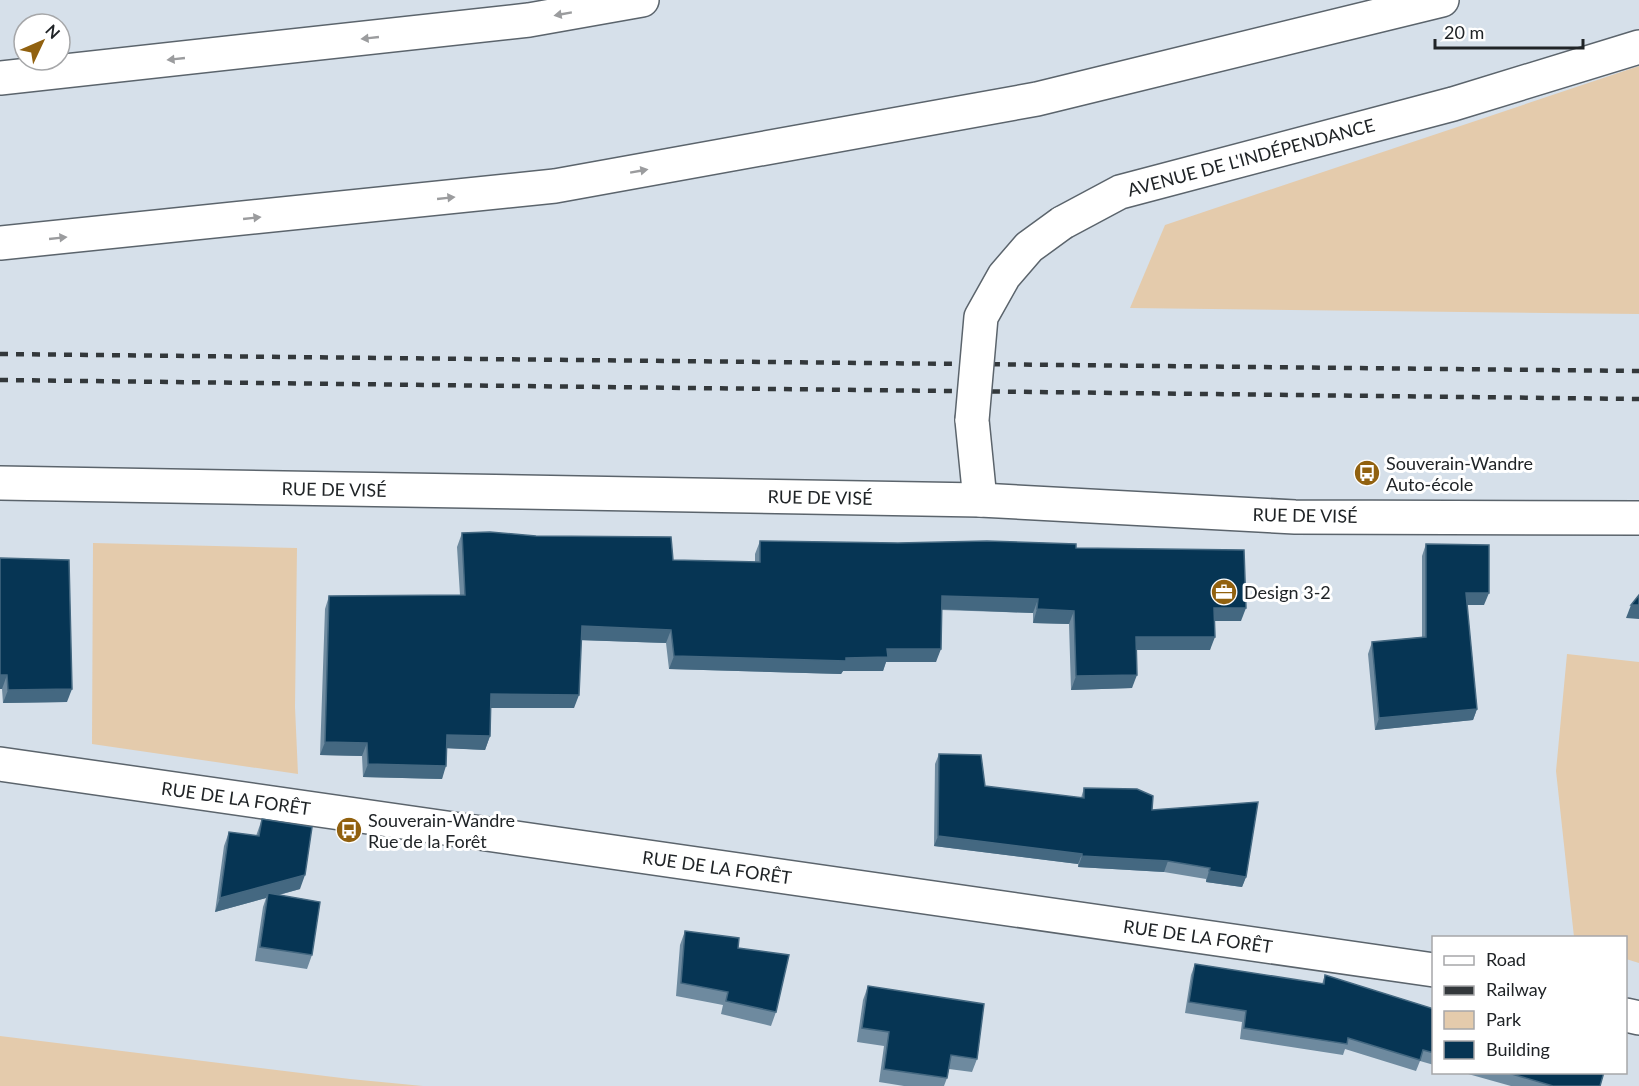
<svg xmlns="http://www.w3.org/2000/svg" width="1639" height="1086" viewBox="0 0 1639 1086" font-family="Lato,sans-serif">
  <rect width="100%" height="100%" fill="#d6e0ea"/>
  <!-- green -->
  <g fill="#e4cbac">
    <polygon points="1639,66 1639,314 1130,308 1165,225"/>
    <polygon points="93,543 297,548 295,707 298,774 92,744"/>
    <polygon points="1567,654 1639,662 1639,963 1626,959 1626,938 1574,937 1556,771"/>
    <polygon points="0,1036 350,1079 423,1086 0,1086"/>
  </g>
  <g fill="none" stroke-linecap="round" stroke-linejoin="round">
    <!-- secondary casing -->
    <g stroke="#5b646c" stroke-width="36">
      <g id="secondary">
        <polyline points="1062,223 1120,192 1453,104 1639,47"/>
        <polyline points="972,420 980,500"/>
        <polyline points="0,483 980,500 1295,517 1639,518"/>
        <polyline points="0,764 1434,970"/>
        <polyline points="1626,1015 1639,1018"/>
      </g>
    </g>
    <!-- highway casing -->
    <g stroke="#5b646c" stroke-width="36">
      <g id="highway">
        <polyline points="0,78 529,20 642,0"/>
        <polyline points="0,243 555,186 1037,99 1442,0"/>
      </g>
    </g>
    <!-- secondary -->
    <use href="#secondary" stroke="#fff" stroke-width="33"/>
    <!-- highway -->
    <use href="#highway" stroke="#fff" stroke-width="33"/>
    <!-- rail -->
    <g stroke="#33383b" stroke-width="4.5" stroke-dasharray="8 8" stroke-linecap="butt">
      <polyline points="0,354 1639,371"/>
      <polyline points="0,380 1639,399"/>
    </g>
    <!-- secondary-bridge casing -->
    <g stroke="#5b646c" stroke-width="36" stroke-linecap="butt">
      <polyline id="secondary-bridge" points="972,420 981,317 1004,276 1029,247 1062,223"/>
    </g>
    <!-- secondary-bridge -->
    <use href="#secondary-bridge" stroke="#fff" stroke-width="33"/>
  </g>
  <!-- wall -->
  <g fill="#6e8a9f">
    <polygon points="462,533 673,560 755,562 755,554 760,541 1076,548 1241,621 1215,621 1210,650 1136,650 1132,688 1071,690 1069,624 1033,623 1033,613 941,610 936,662 886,662 883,671 843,671 841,674 669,669 666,643 581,640 574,708 491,708 490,736 485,750 447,748 442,779 363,777 362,756 320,755 325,609 329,596 460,595 457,547"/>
    <polygon points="1426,544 1484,605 1467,605 1477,709 1473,720 1375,730 1368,654 1372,642 1422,637 1422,556"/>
    <polygon points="0,558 67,702 3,703 2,689 0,689"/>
    <polygon points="939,754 985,786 1081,798 1084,788 1152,810 1246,877 1242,887 1206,882 1206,879 1164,872 1078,867 1078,864 934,846 935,764"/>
    <polygon points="262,819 300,889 279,895 312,955 307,969 255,961 263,907 266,898 215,912 224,846 229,832 256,836"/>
    <polygon points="685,931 738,948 776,1012 771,1026 721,1014 723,1005 676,996 680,945"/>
    <polygon points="1195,964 1322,984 1325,975 1434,1009 1434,1065 1420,1061 1416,1071 1345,1049 1343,1055 1240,1039 1242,1022 1185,1013 1191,975"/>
    <polygon points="868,986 977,1059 972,1072 949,1069 947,1078 944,1086 904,1086 879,1082 884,1046 857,1042 863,1000"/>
    <polygon points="1461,1072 1604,1072 1600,1086 1511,1086"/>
  </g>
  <!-- shaded-wall -->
  <g fill="#446881">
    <polygon points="1466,593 1489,593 1484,605 1462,605"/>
    <polygon points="942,596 1038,599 1033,613 937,609"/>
    <polygon points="1631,605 1639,605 1639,619 1626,618"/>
    <polygon points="1214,608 1246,608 1241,621 1209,621"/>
    <polygon points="1037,609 1074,611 1069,624 1033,623"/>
    <polygon points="582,626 671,630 666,643 577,640"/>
    <polygon points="1136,637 1215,637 1210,650 1131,650"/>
    <polygon points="887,649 941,649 936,662 886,662 883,671 843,671 841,674 669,669 674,656 846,658"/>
    <polygon points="0,675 7,675 2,689 0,689"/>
    <polygon points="1137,675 1132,688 1071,690 1076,676"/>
    <polygon points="72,689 67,702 3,703 8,690"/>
    <polygon points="491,694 579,695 574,708 487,708"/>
    <polygon points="1477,709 1473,720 1375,730 1379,718"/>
    <polygon points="447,735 490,736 485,750 442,748"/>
    <polygon points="325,742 367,743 362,756 320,755"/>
    <polygon points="368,764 446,766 442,779 363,777"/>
    <polygon points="938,836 1082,854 1078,864 934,846"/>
    <polygon points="1082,856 1168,861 1164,872 1078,867"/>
    <polygon points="1209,871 1246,877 1242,887 1206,882"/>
    <polygon points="305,875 300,889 267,898 268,893 266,898 215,912 220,898"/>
  </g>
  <!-- building -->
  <g fill="#063554" stroke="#446881" stroke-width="1.5">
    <polygon points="490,532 536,536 671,537 673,560 760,562 760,541 898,543 987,541 1076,544 1076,548 1244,550 1246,608 1214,608 1215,637 1136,637 1137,675 1076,676 1074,611 1037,609 1038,599 942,596 941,649 887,649 888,657 846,658 846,661 674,656 671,630 582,626 579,695 491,694 490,736 447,735 446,766 368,764 367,743 325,742 329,596 465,595 462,533"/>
    <polygon points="1426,544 1489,545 1489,593 1466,593 1477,709 1379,718 1372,642 1426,637"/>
    <polygon points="0,558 69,560 72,689 8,690 7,675 0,675"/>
    <polygon points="1639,595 1639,605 1631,605"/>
    <polygon points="939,754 981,755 985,786 1084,798 1084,788 1137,789 1153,796 1152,810 1258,802 1246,877 1209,871 1210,868 1168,861 1082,856 1082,854 938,836"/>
    <polygon points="262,819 312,827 305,875 220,898 229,832 259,836"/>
    <polygon points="268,893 320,902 312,955 260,947"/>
    <polygon points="685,931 739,938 738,948 789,955 776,1012 726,1001 728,992 681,983"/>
    <polygon points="1195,964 1324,984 1325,975 1434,1009 1434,1053 1423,1050 1420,1060 1348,1038 1347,1044 1244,1028 1246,1011 1189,1002"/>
    <polygon points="868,986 984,1004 977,1059 951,1055 947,1078 884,1069 889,1032 862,1028"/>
    <polygon points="1505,1072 1604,1072 1600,1086 1553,1086"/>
  </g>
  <!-- one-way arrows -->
  <defs><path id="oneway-solid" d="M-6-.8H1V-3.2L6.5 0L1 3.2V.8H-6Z" transform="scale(1.5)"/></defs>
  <g fill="#9b9c9e">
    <use href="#oneway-solid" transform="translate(563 14) rotate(170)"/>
    <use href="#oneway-solid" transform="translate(370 38) rotate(174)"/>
    <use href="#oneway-solid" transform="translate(176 59) rotate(174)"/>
    <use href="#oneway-solid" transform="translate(639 171) rotate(-10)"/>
    <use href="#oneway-solid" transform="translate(446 198) rotate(-6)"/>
    <use href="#oneway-solid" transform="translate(252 218) rotate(-6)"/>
    <use href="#oneway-solid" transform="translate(58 238) rotate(-6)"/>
  </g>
  <!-- icons -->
  <defs>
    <g id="bus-disc" transform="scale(1.35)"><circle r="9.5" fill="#91610f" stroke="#fff"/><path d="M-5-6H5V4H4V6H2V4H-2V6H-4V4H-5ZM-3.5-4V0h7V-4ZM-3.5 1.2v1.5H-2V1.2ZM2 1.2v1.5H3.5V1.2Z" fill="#fff"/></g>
    <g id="office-disc" transform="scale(1.35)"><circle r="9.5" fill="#91610f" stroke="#fff"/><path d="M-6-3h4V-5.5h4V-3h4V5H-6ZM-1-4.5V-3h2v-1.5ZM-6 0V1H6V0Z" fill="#fff"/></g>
  </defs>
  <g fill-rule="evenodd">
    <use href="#bus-disc" x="1367" y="473"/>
    <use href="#office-disc" x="1224" y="592"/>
    <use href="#bus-disc" x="349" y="830"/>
  </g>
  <g text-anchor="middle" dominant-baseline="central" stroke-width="6" stroke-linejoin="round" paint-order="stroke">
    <!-- street labels -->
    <g font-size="18" fill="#202427" stroke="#fff">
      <text transform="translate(1251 157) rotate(-15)">AVENUE DE L'INDÉPENDANCE</text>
      <text transform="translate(334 489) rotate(1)">RUE DE VISÉ</text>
      <text transform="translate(820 497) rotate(1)">RUE DE VISÉ</text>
      <text transform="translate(1305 515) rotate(1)">RUE DE VISÉ</text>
      <text transform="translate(236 798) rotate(8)">RUE DE LA FORÊT</text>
      <text transform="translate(717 867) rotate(8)">RUE DE LA FORÊT</text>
      <text transform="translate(1198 936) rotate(8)">RUE DE LA FORÊT</text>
    </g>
    <!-- poi labels -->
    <g font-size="18" fill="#202427" stroke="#fff" text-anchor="start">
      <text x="1386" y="463">Souverain-Wandre<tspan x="1386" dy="21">Auto-école</tspan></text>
      <text x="1244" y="592">Design 3-2</text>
      <text x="368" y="820">Souverain-Wandre<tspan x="368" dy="21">Rue de la Forêt</tspan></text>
    </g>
  </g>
  <!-- legend -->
  <rect x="1432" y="936" width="195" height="138" fill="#ffffff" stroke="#a6a7a9" stroke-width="1.5"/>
  <rect x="1444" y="956" width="30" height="9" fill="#ffffff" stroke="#a6a7a9" stroke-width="1.5"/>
  <text x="1486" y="966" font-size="18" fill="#202427">Road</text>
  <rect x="1444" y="986" width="30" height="9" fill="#33383b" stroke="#a6a7a9" stroke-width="1.5"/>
  <text x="1486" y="996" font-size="18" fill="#202427">Railway</text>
  <rect x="1444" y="1011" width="30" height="18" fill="#e4cbac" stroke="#a6a7a9" stroke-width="1.5"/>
  <text x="1486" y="1026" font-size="18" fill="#202427">Park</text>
  <rect x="1444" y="1041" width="30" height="18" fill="#063554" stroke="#a6a7a9" stroke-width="1.5"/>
  <text x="1486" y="1056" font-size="18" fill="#202427">Building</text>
  <!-- north arrow -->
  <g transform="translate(42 42) rotate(46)"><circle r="28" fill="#ffffff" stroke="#a6a7a9" stroke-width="1.5"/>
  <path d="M0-4.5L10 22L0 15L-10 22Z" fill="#91610f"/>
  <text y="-9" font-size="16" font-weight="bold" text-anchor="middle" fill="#202427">N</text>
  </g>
  <!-- scale -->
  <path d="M1435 39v9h148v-9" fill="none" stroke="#202427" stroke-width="3"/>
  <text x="1444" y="39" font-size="18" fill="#202427" stroke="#ffffff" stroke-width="4.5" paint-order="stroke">20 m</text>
</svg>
